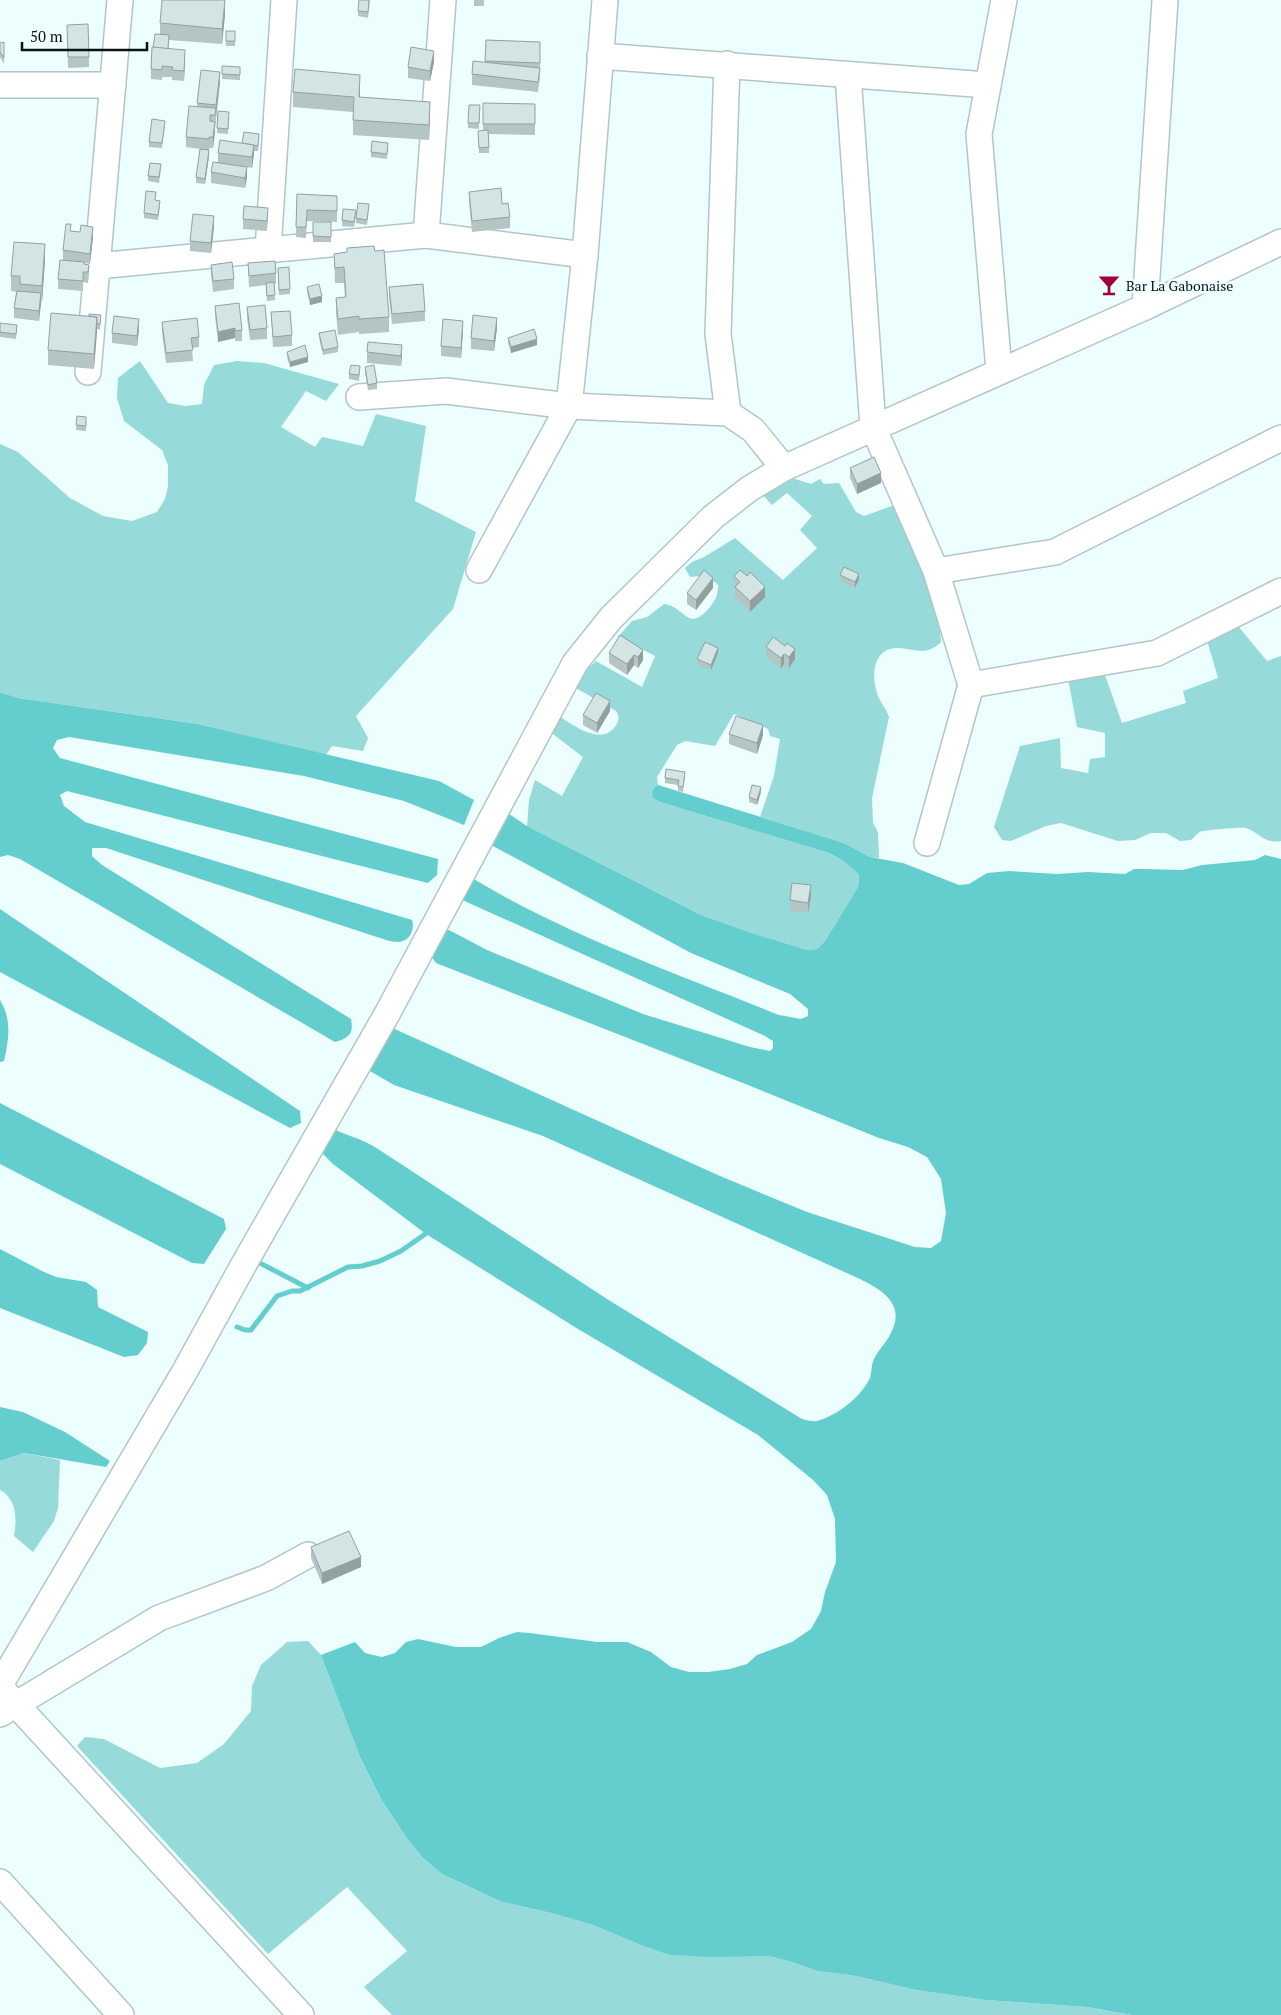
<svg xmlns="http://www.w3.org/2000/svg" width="1281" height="2015" viewBox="0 0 1281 2015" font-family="'PT Serif',serif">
  <rect width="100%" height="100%" fill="#ecfffe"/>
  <!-- green -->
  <g fill="#96dad9">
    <polygon points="140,361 168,403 186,406 202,404 204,385 214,365 237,361 264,363 339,384 326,401 306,391 281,427 315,447 322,437 363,446 376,414 426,426 415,501 476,532 453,609 356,716 368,738 363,751 332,746 326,755 198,724 18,698 0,692 0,444 18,452 70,498 103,516 132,521 157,512 165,499 168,486 168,465 162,450 124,421 117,398 118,378"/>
    <path d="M 792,478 L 811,484 L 820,479 L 824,484 L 839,483 L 856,512 L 864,516 L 900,503 L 938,578 L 941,642 C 923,660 909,644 890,649 C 872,654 872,679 877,693 C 879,701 886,708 889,717 L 872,798 L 873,823 L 878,832 L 879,858 L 870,857 L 844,843 L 760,817 L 774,776 L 780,739 L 770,736 L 768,729 L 734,714 L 715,746 L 685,741 L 677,745 L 657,777 L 658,785 L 653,789 L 660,802 L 829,853 C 841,859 850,865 859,875 L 858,887 L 825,941 L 817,949 L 807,950 L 752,933 L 701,915 L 527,826 L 529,800 L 535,780 L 562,796 L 583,757 L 545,728 L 555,714 C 571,723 599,746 614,728 C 619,722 620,717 616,711 L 567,683 L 580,661 L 591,666 L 596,661 L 642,687 L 655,656 L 618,637 L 632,621 L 647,617 L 664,604 C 687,607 687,634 710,607 C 716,599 718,595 718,585 C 709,576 703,575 690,577 L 685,568 L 692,562 L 704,557 L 735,538 L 783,580 L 817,548 L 800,530 L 812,516 L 787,493 L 772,505 L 762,494 Z"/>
    <path d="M 1233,620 L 1267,661 L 1281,656 L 1281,841 C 1264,844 1260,833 1246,828 C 1243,827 1203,830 1200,832 C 1197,833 1194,838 1191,840 L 1180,841 L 1166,833 L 1151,833 L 1135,840 L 1118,841 L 1061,823 L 1046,826 L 1011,841 L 1002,840 L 994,827 L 1020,746 L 1060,738 L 1061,768 L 1088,773 L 1090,759 L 1105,757 L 1105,733 L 1077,727 L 1068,678 L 1105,675 L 1122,723 L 1186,703 L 1183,691 L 1218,678 L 1206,637 Z"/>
    <path d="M 24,1453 L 60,1460 L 58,1508 L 54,1521 L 33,1552 L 14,1536 C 17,1519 17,1499 0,1490 L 0,1461 Z"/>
    <polygon points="308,1641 321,1655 360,1757 381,1799 406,1837 422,1857 442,1874 502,1902 551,1913 593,1925 643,1946 669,1955 769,1956 795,1963 817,1971 856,1976 916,1990 986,2000 1087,2007 1132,2015 392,2015 364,1987 407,1951 347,1887 268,1954 77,1746 85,1737 104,1739 160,1768 197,1763 224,1744 251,1711 252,1686 261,1665 287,1642"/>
  </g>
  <!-- water -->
  <g fill="#63cecd">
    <path d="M 0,692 L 18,698 L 198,724 L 439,781 L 474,800 L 464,825 L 404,801 L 304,776 L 69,737 L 57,740 L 53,748 L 60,758 L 438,859 L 437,875 L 428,883 L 67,791 L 60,795 L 64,806 L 85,822 L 412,920 C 415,930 410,941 398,942 C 395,942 389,941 386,940 L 106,848 L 92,848 L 92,856 L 102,865 L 351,1019 C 354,1034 349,1038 335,1042 L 20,859 L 8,855 L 0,857 Z"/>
    <path d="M 658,785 L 844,843 L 870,857 L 903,863 L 959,885 L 969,884 L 987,873 L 1009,871 L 1057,874 L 1088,872 L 1125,874 L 1134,869 L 1144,869 L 1183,870 L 1202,865 L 1255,860 L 1265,855 L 1281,859 L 1281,2015 L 1132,2015 L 1087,2007 L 986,2000 L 916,1990 L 856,1976 L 817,1971 L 795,1963 L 769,1956 L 714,1957 L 669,1955 L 643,1946 L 593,1925 L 551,1913 L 502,1902 L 442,1874 L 422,1857 L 406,1837 L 381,1799 L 360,1757 L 321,1655 L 355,1642 L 365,1653 L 382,1657 L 395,1653 L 406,1642 L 418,1639 L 456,1647 L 481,1647 L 499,1638 L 517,1632 L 530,1633 L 597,1642 L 627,1642 L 651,1652 L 671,1667 L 689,1672 L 708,1672 L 730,1669 L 747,1664 L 757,1655 L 792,1642 L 811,1629 L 821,1611 L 825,1592 L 836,1562 L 835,1519 L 827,1495 L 813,1480 L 758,1435 L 578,1329 L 426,1234 L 333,1164 L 320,1151 L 329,1127 C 345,1135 360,1138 375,1147 L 607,1299 L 802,1419 C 807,1420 813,1422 817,1421 C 838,1415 860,1398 870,1378 C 872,1372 871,1365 874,1359 C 878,1350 887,1342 891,1333 C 906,1304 882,1290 860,1279 L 543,1136 L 394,1085 L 363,1067 L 388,1026 L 720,1176 L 807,1212 L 915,1247 L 931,1248 L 941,1241 L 946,1213 L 941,1179 L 927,1157 L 908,1147 L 879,1138 L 748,1085 L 436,963 C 426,951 432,943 438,930 L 449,930 L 487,950 L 643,1014 L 750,1047 L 770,1051 L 773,1048 L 773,1041 L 765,1036 L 460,899 L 472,878 C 568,936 675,973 779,1015 L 801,1019 L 808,1016 L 808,1009 L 790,994 L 691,953 L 493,846 L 486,837 L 506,812 L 527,826 L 701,915 L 752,933 L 807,950 L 817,949 L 825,941 L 858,887 L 859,875 C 850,865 841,859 829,853 L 660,802 L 652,797 L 653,789 Z"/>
    <polygon points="0,909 300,1111 301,1123 290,1128 0,972"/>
    <path d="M 0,1000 C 12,1020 9,1039 4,1061 L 0,1062 Z"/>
    <polygon points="0,1103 224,1219 226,1229 204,1264 192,1263 0,1164"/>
    <polygon points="0,1249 42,1271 56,1277 86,1282 97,1290 98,1307 148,1332 147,1343 138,1355 124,1357 0,1308"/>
    <polygon points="0,1407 23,1412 65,1432 110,1461 106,1467 24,1453 0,1461"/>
  </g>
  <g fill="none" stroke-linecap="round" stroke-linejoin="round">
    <!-- stream -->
    <g stroke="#63cecd" stroke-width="5">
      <polyline points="254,1260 308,1288"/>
      <polyline points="237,1327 245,1330 251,1330 277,1296 292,1291 300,1291 348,1267 362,1266 380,1261 401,1251 431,1230"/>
    </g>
    <!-- minor casing -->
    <g stroke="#b3c5c5" stroke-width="28">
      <g id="minor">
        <polyline points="600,56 988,85"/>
        <polyline points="727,64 718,334 728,413"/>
        <polyline points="848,75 873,427 936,571 1055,552 1281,438"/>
        <polyline points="0,85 113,85"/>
        <polyline points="426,235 443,0"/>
        <polyline points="268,250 284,0"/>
        <polyline points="97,266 426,235 585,255"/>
        <polyline points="1145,307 1165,0"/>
        <polyline points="999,371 979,134 1004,0"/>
        <polyline points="88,372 120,0"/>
        <polyline points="359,397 446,391 569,406 728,413 753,430 784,468"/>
        <polyline points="479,570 569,406 585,255 605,0"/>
        <polyline points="936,571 971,685"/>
        <polyline points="927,843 971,685 1157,653 1281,591"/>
        <polyline points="0,1685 185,1371 244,1264 387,1014 575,663 611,618 713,517 749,489 784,468 1145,307 1281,242"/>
        <polyline points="0,1687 301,2015"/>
        <polyline points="0,1714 159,1618 266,1578 308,1555"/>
        <polyline points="0,1882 121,2015"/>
      </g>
    </g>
    <!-- minor -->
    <use href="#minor" stroke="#fff" stroke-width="25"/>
  </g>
  <!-- wall -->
  <g fill="#b5c5c4">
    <polygon points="370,0 368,18 358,16 358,11"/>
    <rect x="474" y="0" width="10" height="6"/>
    <polygon points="225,15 222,44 169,40 168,49 185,61 184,81 172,80 172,77 162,77 162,80 151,79 151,69 153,48 160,34 160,23"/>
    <polygon points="67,25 89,57 89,67 68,68"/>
    <rect x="226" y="31" width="9" height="15"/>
    <polygon points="486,40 540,42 540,78 538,92 472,85 472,74 485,62"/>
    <polygon points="4,42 4,64 0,57 0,43"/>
    <polygon points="434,62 430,81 408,78 408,67"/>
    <polygon points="222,66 240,67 240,80 222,79"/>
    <polygon points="220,82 213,148 209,148 209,150 186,147 186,137 197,106 197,103"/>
    <polygon points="360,90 360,97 430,117 429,140 353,135 353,112 293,107 293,92"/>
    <polygon points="483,103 535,104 535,135 489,134 489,153 479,153 478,131 483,130"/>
    <polygon points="480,105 479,129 468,128 468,123"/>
    <polygon points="218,111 229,112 228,134 217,133"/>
    <polygon points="165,126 162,148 149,147 149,142"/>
    <polygon points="259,139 258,151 254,151 252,168 247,167 247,177 245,188 211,183 211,172 218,163 218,153 242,143"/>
    <polygon points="388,148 387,159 371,157 371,152"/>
    <polygon points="209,156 205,184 196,183 196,177"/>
    <polygon points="161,169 159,183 148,181 148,176"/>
    <polygon points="469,192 502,204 510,217 510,228 472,232 469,202"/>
    <polygon points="297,194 337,196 337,222 307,221 306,238 296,237"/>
    <polygon points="156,200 160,206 158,220 144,218 144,213"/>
    <polygon points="369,209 367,225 356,223 356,218"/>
    <polygon points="356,216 354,227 342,226 342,220"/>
    <polygon points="243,219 268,219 267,231 243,229"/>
    <rect x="313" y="222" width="18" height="20"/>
    <polygon points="214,227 211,253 190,251 190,241"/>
    <polygon points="71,231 93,237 90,264 84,263 84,264 89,265 89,275 88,283 83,282 83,291 58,289 58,279 63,260 63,250"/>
    <polygon points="375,251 389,317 389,332 359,334 359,332 338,335 336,313 336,298 345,297 344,283 335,283 334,254"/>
    <polygon points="45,260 42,302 41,301 39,321 14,318 14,308 16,292 11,291 11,276"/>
    <polygon points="248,263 276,273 276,284 274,284 275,300 267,301 266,285 249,287"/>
    <polygon points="211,265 234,279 234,289 213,292 211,275"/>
    <polygon points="278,268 290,289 290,294 279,295"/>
    <polygon points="307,287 322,302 310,305 307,292"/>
    <polygon points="389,287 425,311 425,321 392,324 389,297"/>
    <polygon points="215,306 242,330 242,341 235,341 235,338 218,342 215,316"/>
    <polygon points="247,307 267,328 267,339 250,340 247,318"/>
    <polygon points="271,312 292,335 292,346 273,347"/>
    <polygon points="101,315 100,330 97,329 94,369 48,365 48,350 89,316"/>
    <polygon points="162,322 199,337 199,347 192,348 193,361 166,363 162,332"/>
    <polygon points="0,323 17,330 16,339 0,337"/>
    <polygon points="497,328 494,351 471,349 471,338"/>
    <polygon points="139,329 137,346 112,343 112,333"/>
    <polygon points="463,331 461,358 441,356 441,346"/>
    <polygon points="319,333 338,347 338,352 323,355 319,338"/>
    <polygon points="508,338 537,345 511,353 508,343"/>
    <polygon points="287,352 308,362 290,367 287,357"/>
    <polygon points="367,352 402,356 401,366 367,363"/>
    <polygon points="365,367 377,383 377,389 368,390 365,372"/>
    <polygon points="360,371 359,381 349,379 349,374"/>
    <polygon points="77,416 86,417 86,431 76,430"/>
    <polygon points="850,468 881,483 857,494 850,478"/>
    <polygon points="840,575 859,579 855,588 840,580"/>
    <polygon points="734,576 765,597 750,612 735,598"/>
    <polygon points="713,588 696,610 687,604 687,593"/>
    <polygon points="620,635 643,660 638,668 634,665 627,675 609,663 609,653"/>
    <polygon points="773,637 795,659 789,668 784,664 781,669 766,657 766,647"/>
    <polygon points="718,653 711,670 697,664 697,659"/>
    <polygon points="610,711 597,733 583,725 583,715"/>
    <polygon points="729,734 763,735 757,754 729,744"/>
    <polygon points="685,777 683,792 678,791 678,785 665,783 665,778"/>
    <polygon points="761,792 757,805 749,802 749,797"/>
    <polygon points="811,896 808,913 790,911 790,900"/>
    <polygon points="311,1547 361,1567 322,1584 311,1558"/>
  </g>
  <!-- shaded-wall -->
  <g fill="#93a0a0">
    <polygon points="225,0 225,15 222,44 222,29"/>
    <polygon points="185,50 185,61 184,81 184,71"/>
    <polygon points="434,51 434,62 430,81 430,71"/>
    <polygon points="220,72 220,82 216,115 216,105"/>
    <polygon points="360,75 360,90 359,112 359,97"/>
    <polygon points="430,102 430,117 429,140 429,125"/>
    <polygon points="215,122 215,132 213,148 213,137"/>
    <polygon points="254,145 254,155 252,168 252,157"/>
    <polygon points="209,150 209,156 205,184 205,179"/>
    <polygon points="247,167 247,177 245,188 245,178"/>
    <polygon points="214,216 214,227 211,253 211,243"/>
    <polygon points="93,227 93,237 90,264 90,254"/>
    <polygon points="45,244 45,260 42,302 42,286"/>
    <polygon points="41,293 41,304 39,321 39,311"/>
    <polygon points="322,296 322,302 310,305 310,299"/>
    <polygon points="97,317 97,332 94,369 94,354"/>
    <polygon points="497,318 497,328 494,351 494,341"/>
    <polygon points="139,319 139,329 137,346 137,336"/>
    <polygon points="463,321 463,331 461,358 461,348"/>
    <polygon points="235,328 235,338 218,342 218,332"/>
    <polygon points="537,339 537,345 511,353 511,347"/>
    <polygon points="402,345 402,356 401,366 401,356"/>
    <polygon points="308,357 308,362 290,367 290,362"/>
    <polygon points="881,473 881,483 857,494 857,484"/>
    <polygon points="859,574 859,579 855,588 855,582"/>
    <polygon points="713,578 713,588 696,610 696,600"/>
    <polygon points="765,587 765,597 750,612 750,601"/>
    <polygon points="718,648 718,653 711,670 711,665"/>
    <polygon points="795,649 795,659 789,668 789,657"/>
    <polygon points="643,650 643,660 638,668 638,657"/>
    <polygon points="784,654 784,664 781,669 781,658"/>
    <polygon points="634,655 634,665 627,675 627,664"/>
    <polygon points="610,701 610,711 597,733 597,723"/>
    <polygon points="763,725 763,735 757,754 757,743"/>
    <polygon points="761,787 761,792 757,805 757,800"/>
    <polygon points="811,885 811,896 808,913 808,903"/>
    <polygon points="361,1557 361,1567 322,1584 322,1573"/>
  </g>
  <!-- building -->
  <g fill="#d2e5e4" stroke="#93a0a0">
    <polygon points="162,0 225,0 222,29 160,23"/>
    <polygon points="359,0 369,0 368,12 358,11"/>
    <polygon points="88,24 89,57 68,57 67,25"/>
    <rect x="226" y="31" width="9" height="10"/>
    <polygon points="155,34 169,35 168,49 153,48"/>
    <polygon points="486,40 540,42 540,63 485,61"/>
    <polygon points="4,42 4,58 0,52 0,43"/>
    <polygon points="152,47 185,50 184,71 172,70 173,67 162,66 162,70 151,69"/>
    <polygon points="411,47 434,51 430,71 408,67"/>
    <polygon points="473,61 540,68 538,82 472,74"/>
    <polygon points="222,66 240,67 240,75 222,74"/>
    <polygon points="295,69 360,75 359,97 430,102 429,125 353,120 354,97 293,92"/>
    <polygon points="201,70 220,72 216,105 197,103"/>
    <polygon points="483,103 535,104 535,124 483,124"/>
    <polygon points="469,105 480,105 479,123 468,123"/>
    <polygon points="189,106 216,108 215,115 210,115 210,121 215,122 213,137 209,137 209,139 186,137"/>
    <polygon points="218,111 229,112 228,129 217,128"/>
    <polygon points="152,119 165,121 162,143 149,142"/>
    <polygon points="488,130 489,147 479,148 478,131"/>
    <polygon points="244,132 259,134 258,146 242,143"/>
    <polygon points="220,140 254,145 252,157 218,153"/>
    <polygon points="372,141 388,143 387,154 371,152"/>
    <polygon points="200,149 209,150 205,179 196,177"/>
    <polygon points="213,162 247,167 245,178 211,172"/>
    <polygon points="150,163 161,164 159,177 148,176"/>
    <polygon points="501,188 502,204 508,203 510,217 472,221 469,192"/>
    <polygon points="146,191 156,192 155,200 160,201 158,215 144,213"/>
    <polygon points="297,194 337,196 337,211 307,210 306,227 296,227"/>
    <polygon points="358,203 369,204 367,220 356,218"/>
    <polygon points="244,206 268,208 267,221 243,219"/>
    <polygon points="343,209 356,210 354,222 342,220"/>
    <polygon points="193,214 214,216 211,243 190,241"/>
    <polygon points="313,222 331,222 331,237 313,236"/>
    <polygon points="66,224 71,224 70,231 80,232 81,225 93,227 90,254 63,250"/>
    <polygon points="14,242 45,244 42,286 20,284 20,276 11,276"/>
    <polygon points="374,246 375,251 384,250 389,317 359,319 359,316 338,319 336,298 346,297 344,267 335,268 334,254 347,252 347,248"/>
    <polygon points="60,260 84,262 84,264 89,265 88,272 83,272 83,281 58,279"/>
    <polygon points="275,261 276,273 249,276 248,263"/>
    <polygon points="232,262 234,279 213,281 211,265"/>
    <polygon points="289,267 290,289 279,290 278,268"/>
    <polygon points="274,282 275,295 267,296 266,283"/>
    <polygon points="319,284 322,296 310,299 307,287"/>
    <polygon points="423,284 425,311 392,314 389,287"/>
    <polygon points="17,291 41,293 39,311 14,308"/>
    <polygon points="239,303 242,330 235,331 235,328 218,332 215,306"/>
    <polygon points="265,305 267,328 250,330 247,307"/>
    <polygon points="290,311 292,335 273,337 271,312"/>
    <polygon points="51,313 97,317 94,354 48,350"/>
    <polygon points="89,314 101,315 100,324 97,324 97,317 89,316"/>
    <polygon points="473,315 497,318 494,341 471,338"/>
    <polygon points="114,316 139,319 137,336 112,333"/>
    <polygon points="197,318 199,337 191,338 193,350 166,353 162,322"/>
    <polygon points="443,319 463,321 461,348 441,346"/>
    <polygon points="0,323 17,325 16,334 0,332"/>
    <polygon points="534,329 537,339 511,347 508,338"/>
    <polygon points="335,330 338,347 323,350 319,333"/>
    <polygon points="368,342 402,345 401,356 367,352"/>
    <polygon points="305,345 308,357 290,362 287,352"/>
    <polygon points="351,365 360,366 359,375 349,374"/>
    <polygon points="374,365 377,383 368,385 365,367"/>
    <polygon points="77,416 86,417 86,426 76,425"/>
    <polygon points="874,457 881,473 857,484 850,468"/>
    <polygon points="844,567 859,574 855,582 840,575"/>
    <polygon points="704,570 713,578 696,600 687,593"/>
    <polygon points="740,570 747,576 750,572 765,587 750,601 735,587 740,582 734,576"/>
    <polygon points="620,635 643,650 638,657 634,655 627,664 609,653"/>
    <polygon points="773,637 785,646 787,643 795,649 789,657 784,654 781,658 766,647"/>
    <polygon points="705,642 718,648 711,665 697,659"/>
    <polygon points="596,693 610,701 597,723 583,715"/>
    <polygon points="736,716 763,725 757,743 729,734"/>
    <polygon points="666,769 685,772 683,787 678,786 679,780 665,778"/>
    <polygon points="752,785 761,787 757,800 749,797"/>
    <polygon points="792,883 811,885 808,903 790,900"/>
    <polygon points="349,1531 361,1557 322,1573 311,1547"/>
  </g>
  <!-- icons -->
  <defs>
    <g id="bar-bare" transform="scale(1.725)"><path d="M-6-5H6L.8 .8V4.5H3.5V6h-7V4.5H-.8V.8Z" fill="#a10135" stroke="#ecfffe" stroke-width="2.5" paint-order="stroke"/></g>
  </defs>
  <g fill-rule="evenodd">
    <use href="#bar-bare" x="1109" y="285"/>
  </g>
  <g text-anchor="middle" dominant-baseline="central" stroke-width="5" stroke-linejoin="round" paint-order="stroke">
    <!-- poi labels -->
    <g font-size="14" fill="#0b1212" stroke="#ecfffe" text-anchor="start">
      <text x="1126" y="285">Bar La Gabonaise</text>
    </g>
  </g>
  <!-- scale -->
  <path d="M22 42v8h125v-8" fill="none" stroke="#0b1212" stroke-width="2.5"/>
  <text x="30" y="42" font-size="15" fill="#0b1212" stroke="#ecfffe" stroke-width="4" paint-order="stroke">50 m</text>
</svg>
